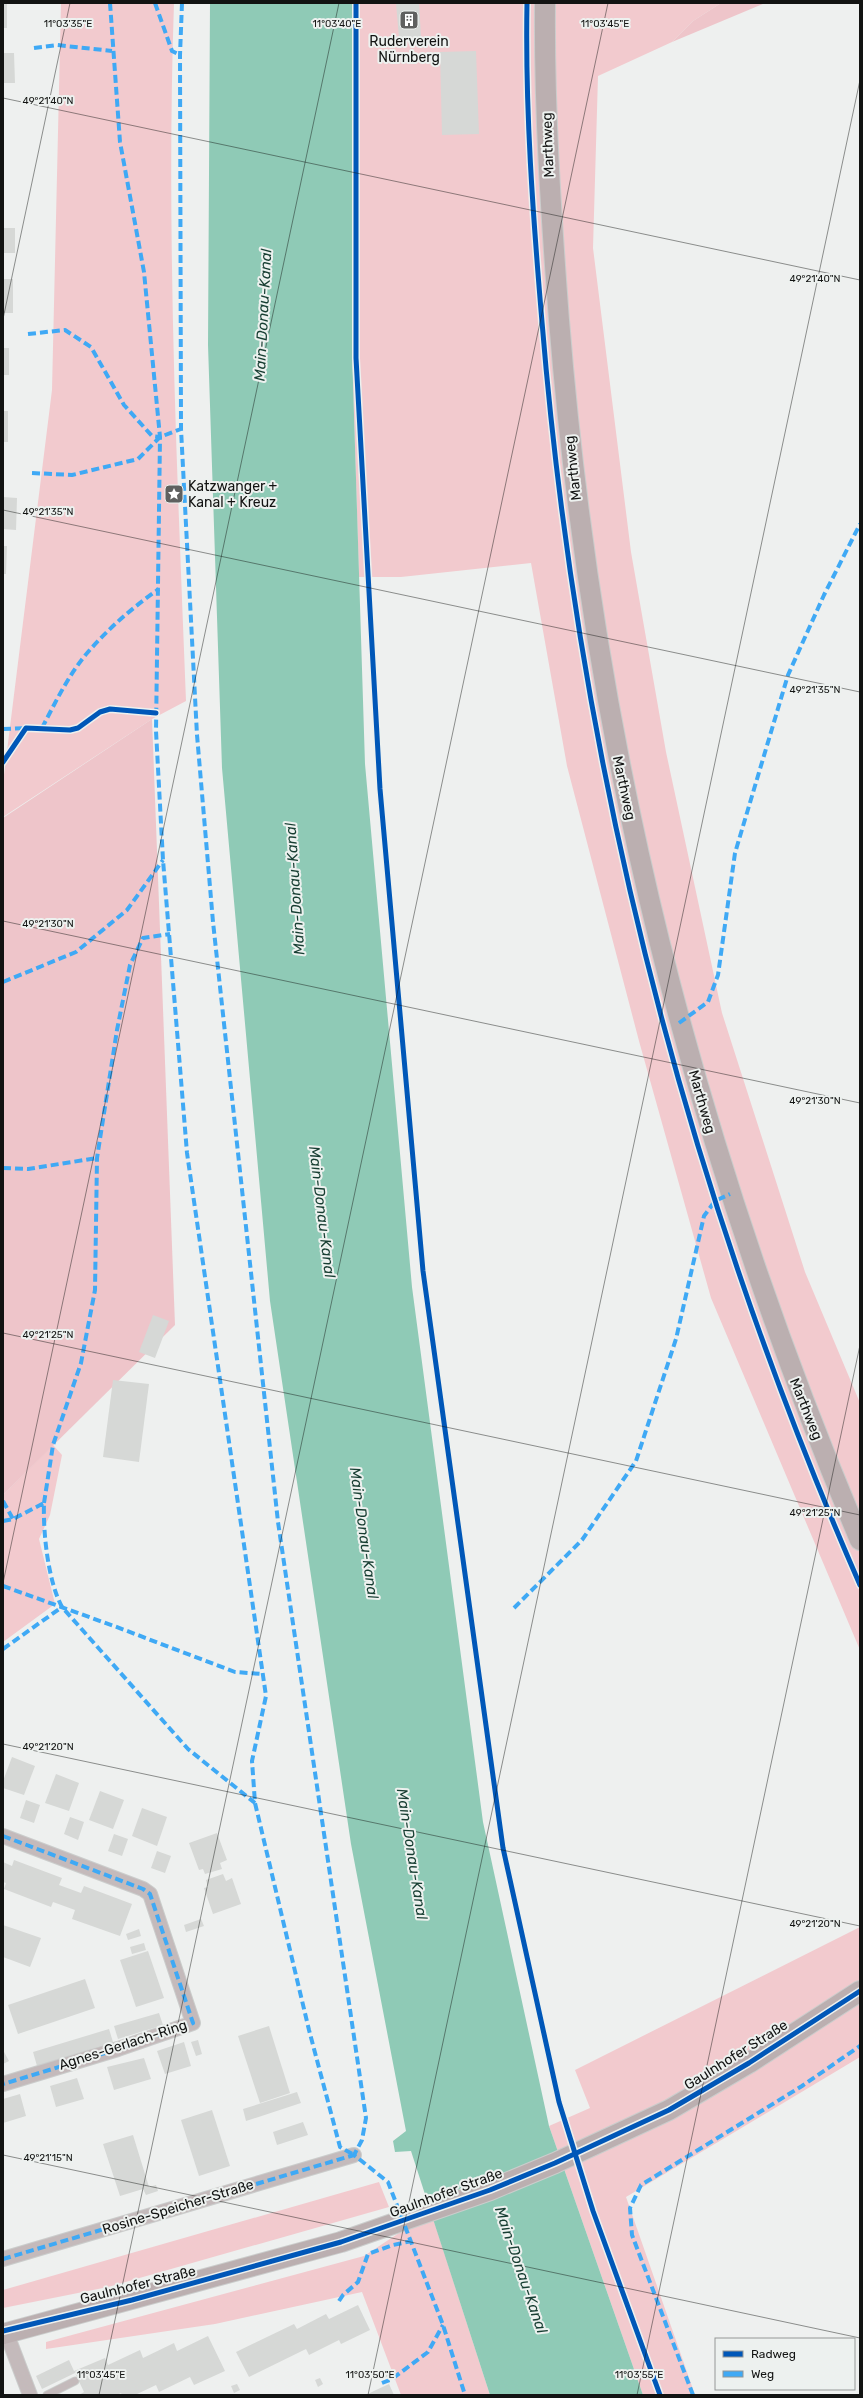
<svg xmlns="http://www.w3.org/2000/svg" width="863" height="2398" viewBox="0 0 863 2398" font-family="Rubik,sans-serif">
  <rect width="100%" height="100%" fill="#eef0ef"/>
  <!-- green -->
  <g fill="#f2cace">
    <path d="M 61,3 L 174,3 C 166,235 177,468 186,701 L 152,719 L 3,817 L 3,783 L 52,390 Z"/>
    <polygon points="353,3 721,3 693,21 672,42 598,76 593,248 631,552 666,752 722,1013 805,1272 860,1403 860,1650 711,1298 639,1041 567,766 531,563 401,577 359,577 352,351"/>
    <polygon points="53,1445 62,1455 50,1515 39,1539 55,1604 3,1642 3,1495"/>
    <polygon points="860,1927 860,2057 626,2197 695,2395 643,2395 549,2126 590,2108 575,2070"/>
    <polygon points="379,2182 389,2207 108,2287 3,2308 3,2290"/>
    <polygon points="431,2212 490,2395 401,2395 362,2292 215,2324 46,2349 46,2342 364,2256"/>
  </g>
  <!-- forest -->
  <g fill="#eec5ca">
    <polygon points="721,3 765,3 672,42 693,21"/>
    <polygon points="152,719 175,1325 3,1495 3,818"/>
  </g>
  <!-- water -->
  <polygon fill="#8fcab6" points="210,3 353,3 352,351 365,764 412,1287 483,1822 549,2126 643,2395 490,2395 411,2151 395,2152 393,2141 406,2131 351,1844 270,1301 222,768 208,345"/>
  <!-- building -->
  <g fill="#d6d8d6">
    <rect x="3" y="3" width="4" height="25"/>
    <polygon points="396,3 419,3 421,37 399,38"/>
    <polygon points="476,51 479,134 442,135 440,52"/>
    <polygon points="3,53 14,53 15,83 3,83"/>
    <rect x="3" y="228" width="12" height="25"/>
    <rect x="3" y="279" width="10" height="34"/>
    <rect x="3" y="348" width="6" height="27"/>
    <rect x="3" y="411" width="5" height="31"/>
    <polygon points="3,497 17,498 16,530 3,529"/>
    <polygon points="3,546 7,546 6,574 3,574"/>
    <polygon points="153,1315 169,1321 155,1358 139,1352"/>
    <polygon points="113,1380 149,1384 139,1462 103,1457"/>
    <polygon points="12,1757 35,1766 24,1795 3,1788 3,1781"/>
    <polygon points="56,1774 79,1783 69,1811 45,1803"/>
    <polygon points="100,1791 124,1800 113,1829 89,1820"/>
    <polygon points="26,1800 40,1805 34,1823 20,1818"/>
    <polygon points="142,1808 167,1817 157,1846 132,1836"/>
    <polygon points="70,1817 84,1822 78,1840 64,1834"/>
    <polygon points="217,1833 227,1860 220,1863 222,1869 205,1874 203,1869 199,1870 189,1843"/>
    <polygon points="114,1834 128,1839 122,1856 108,1851"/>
    <polygon points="157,1851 171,1856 165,1873 151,1868"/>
    <polygon points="14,1860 62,1878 59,1885 81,1893 84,1886 132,1904 120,1936 72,1919 75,1910 53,1902 51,1907 4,1889 6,1883 3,1882 3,1862 12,1866"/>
    <polygon points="223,1874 226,1881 232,1878 241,1904 213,1914 204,1888 208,1887 206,1880"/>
    <polygon points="201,1919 204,1926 186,1932 184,1925"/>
    <polygon points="3,1925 41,1938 30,1967 3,1957"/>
    <polygon points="139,1929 141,1936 128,1940 126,1934"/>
    <polygon points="144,1943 146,1950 132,1954 130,1947"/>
    <polygon points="148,1951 164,1998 136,2007 120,1960"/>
    <polygon points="85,1979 95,2008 18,2034 8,2005"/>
    <polygon points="159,2013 163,2025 118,2039 114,2026"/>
    <polygon points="269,2026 290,2093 260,2103 238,2036"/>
    <polygon points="109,2029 113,2042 37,2066 33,2052"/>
    <polygon points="198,2040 202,2054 196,2056 191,2042"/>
    <polygon points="184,2042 191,2066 165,2074 157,2051"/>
    <polygon points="3,2050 9,2061 3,2064"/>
    <polygon points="144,2058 151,2079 114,2090 107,2067"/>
    <polygon points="77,2078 84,2099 56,2107 50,2086"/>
    <polygon points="297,2092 301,2103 246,2121 243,2109"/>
    <polygon points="20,2094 26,2116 3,2123 3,2099"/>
    <polygon points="212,2110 230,2166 199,2176 181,2120"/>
    <polygon points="303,2122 308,2135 277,2145 273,2132"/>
    <polygon points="133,2135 149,2187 156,2185 158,2191 146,2195 143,2189 120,2196 103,2144"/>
    <polygon points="358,2305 370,2330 341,2344 339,2340 309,2355 306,2349 249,2377 236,2352 294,2324 297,2329 326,2314 329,2319"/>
    <polygon points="208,2336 225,2371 194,2385 190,2377 159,2392 156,2385 135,2395 122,2395 121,2393 117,2395 79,2395 84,2392 75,2373 42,2389 36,2376 69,2360 74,2371 105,2358 108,2365 140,2350 143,2358 174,2343 177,2351"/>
    <polygon points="387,2370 390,2375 383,2379 380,2374"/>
    <polygon points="320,2378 323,2384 318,2387 315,2380"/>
    <polygon points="237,2384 240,2390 234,2393 231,2386"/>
    <polygon points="389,2384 394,2395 366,2395 376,2390"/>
  </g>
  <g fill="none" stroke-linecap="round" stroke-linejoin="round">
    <!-- lane casing -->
    <g stroke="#cbcdcc" stroke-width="9">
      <polyline id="lane" points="47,2395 75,2381"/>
    </g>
    <!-- street casing -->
    <g stroke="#cbcdcc" stroke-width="16">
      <g id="street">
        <polyline points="3,1836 143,1889 150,1894 193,2023 118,2049 3,2084"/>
        <polyline points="3,2259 354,2155"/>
        <polyline points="6,2332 30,2395"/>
      </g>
    </g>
    <!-- secondary casing -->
    <g stroke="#cbcdcc" stroke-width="22">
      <g id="secondary">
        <path d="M 545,3 C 544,109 551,215 559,320 C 593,747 693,1146 860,1540"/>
        <polyline points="3,2334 341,2242 490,2190 555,2163 669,2110 749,2063 860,1991"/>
      </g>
    </g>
    <!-- lane -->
    <use href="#lane" stroke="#c4babb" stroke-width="7"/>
    <!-- street -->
    <use href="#street" stroke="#c4babb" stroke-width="14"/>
    <!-- secondary -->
    <use href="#secondary" stroke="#bbafb0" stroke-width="20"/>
    <!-- quiet -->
    <g stroke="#3fa9f5" stroke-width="4" stroke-dasharray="8 4" stroke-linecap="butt">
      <polyline points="110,3 120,142 144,272 160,437 156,731 163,860 187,1153 266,1696 252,1761 255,1803 309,2030 340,2147 354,2155"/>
      <polyline points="155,3 172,51 180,55"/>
      <polyline points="182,3 180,55 181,429 197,735 213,922 278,1522 366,2118 362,2140 354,2155 388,2182 443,2325 465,2395"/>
      <polyline points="34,48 57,45 112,51"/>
      <polyline points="28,334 65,330 91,347 124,405 152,436 160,437"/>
      <polyline points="32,473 72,475 138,459 160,437 181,429"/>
      <path d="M 42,728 C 55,703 69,674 88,652 C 109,628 133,607 159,589"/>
      <polyline points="3,729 26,728"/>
      <polyline points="3,982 76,952 127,910 163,860"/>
      <polyline points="679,1023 708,1002 718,975 735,853 788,675 824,595 860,524"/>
      <polyline points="3,1168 28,1169 97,1158"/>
      <polyline points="3,1501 13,1519"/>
      <polyline points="44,1503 53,1445 81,1363 95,1290 97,1158 117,1030 130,965 143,938 170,934"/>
      <path d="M 3,1521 L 13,1519 L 44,1503 C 43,1533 48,1581 62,1607 L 188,1749 L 255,1803"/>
      <polyline points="3,1586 114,1626 235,1672 262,1674"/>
      <polyline points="514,1608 582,1540 636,1461 676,1339 704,1216 715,1201 730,1194"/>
      <polyline points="3,1649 62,1607"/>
      <polyline points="3,1836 143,1889 150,1894 193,2023 118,2049 3,2084"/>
      <polyline points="3,2259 354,2155"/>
      <polyline points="339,2301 343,2295 358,2282 368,2254 393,2245 412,2241"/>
      <polyline points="382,2383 392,2379 428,2352 443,2325"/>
      <polyline points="693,2395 632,2235 630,2208 641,2185 802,2086 860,2046"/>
    </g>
    <!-- cycleway casing -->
    <g stroke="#edf1ef" stroke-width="8">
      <g id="cycleway">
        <polyline points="356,3 356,358 380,789 423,1271 503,1848 559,2102 593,2211 660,2395"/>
        <path d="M 527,3 C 525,109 533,216 542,322 C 578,762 683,1180 860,1585"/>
        <polyline points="3,762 26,728 70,730 78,728 100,712 110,709 156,713"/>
        <polyline points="3,2331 132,2300 341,2242 490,2190 555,2163 669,2110 749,2063 860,1991"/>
      </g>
    </g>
    <!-- cycleway -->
    <use href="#cycleway" stroke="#0057b8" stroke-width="5"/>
  </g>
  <!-- ticks -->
  <path fill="none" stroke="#121312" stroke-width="1" stroke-opacity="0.45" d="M 3,98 L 860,280M 3,319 L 70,3M 3,510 L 860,692M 3,921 L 860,1103M 3,1333 L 860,1515M 3,1583 L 339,3M 3,1744 L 860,1926M 3,2155 L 860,2338M 99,2395 L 608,3M 368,2395 L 860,80M 637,2395 L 860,1345"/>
  <!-- icons -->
  <defs>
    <g id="building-square" transform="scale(1)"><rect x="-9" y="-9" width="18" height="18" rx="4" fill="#5f605f" stroke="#edf1ef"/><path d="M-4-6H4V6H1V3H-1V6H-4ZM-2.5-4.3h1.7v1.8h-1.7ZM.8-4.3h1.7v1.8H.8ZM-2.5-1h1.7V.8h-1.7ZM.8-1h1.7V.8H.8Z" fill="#fff"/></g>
    <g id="sight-square" transform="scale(1)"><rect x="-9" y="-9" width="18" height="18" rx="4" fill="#5f605f" stroke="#edf1ef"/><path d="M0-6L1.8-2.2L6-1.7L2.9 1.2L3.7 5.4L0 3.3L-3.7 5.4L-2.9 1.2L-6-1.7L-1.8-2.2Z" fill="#fff"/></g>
  </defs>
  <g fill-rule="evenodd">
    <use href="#building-square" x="409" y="20"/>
    <use href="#sight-square" x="174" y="494"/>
  </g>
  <g text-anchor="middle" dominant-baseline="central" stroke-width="4" stroke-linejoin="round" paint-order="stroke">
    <!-- poi labels -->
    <g font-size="14" fill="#121312" stroke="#edf1ef">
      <text x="409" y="41">Ruderverein<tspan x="409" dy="16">Nürnberg</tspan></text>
      <text x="188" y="486" text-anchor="start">Katzwanger +<tspan x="188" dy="16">Kanal + Kreuz</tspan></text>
    </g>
    <!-- street labels -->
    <g font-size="14" fill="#121312" stroke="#edf1ef">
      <text transform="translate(548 145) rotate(-92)">Marthweg</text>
      <text transform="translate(573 468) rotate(-96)">Marthweg</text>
      <text transform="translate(624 788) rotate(78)">Marthweg</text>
      <text transform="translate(702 1102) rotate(74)">Marthweg</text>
      <text transform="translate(806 1409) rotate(68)">Marthweg</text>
      <text transform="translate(123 2045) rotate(-18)">Agnes-Gerlach-Ring</text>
      <text transform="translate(736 2055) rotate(-32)">Gaulnhofer Straße</text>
      <text transform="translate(446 2193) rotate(-20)">Gaulnhofer Straße</text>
      <text transform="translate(178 2207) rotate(-17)">Rosine-Speicher-Straße</text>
      <text transform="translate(138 2285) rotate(-14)">Gaulnhofer Straße</text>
    </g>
    <!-- water labels -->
    <g font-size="15" font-style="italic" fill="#173e32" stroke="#edf1ef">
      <text transform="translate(263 315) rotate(-87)">Main-Donau-Kanal</text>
      <text transform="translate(295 889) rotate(-94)">Main-Donau-Kanal</text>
      <text transform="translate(322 1212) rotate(83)">Main-Donau-Kanal</text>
      <text transform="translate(364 1533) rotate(82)">Main-Donau-Kanal</text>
      <text transform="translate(412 1854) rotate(81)">Main-Donau-Kanal</text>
      <text transform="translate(521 2270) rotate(71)">Main-Donau-Kanal</text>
    </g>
  </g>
  <g font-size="10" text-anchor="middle" fill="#121312" stroke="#edf1ef" stroke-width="4" stroke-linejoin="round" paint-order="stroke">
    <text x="68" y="27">11°03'35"E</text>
    <text x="337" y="27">11°03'40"E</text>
    <text x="605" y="27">11°03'45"E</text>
    <text x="48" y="104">49°21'40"N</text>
    <text x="815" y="282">49°21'40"N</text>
    <text x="48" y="515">49°21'35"N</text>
    <text x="815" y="693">49°21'35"N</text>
    <text x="48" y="927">49°21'30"N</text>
    <text x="815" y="1104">49°21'30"N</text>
    <text x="48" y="1338">49°21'25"N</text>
    <text x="815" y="1516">49°21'25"N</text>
    <text x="48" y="1750">49°21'20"N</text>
    <text x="815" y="1927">49°21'20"N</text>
    <text x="48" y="2161">49°21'15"N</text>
    <text x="101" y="2378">11°03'45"E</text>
    <text x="370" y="2378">11°03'50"E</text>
    <text x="639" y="2378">11°03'55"E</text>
  </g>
  <!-- border -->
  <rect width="863" height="2398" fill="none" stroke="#121312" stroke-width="8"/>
  <!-- legend -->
  <rect x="715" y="2338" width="140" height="52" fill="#edf1ef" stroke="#959897"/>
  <rect x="723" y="2351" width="20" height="6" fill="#0057b8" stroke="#959897"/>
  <text x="751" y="2358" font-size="12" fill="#121312">Radweg</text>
  <rect x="723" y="2371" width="20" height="6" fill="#3fa9f5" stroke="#959897"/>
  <text x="751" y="2378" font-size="12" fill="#121312">Weg</text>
</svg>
